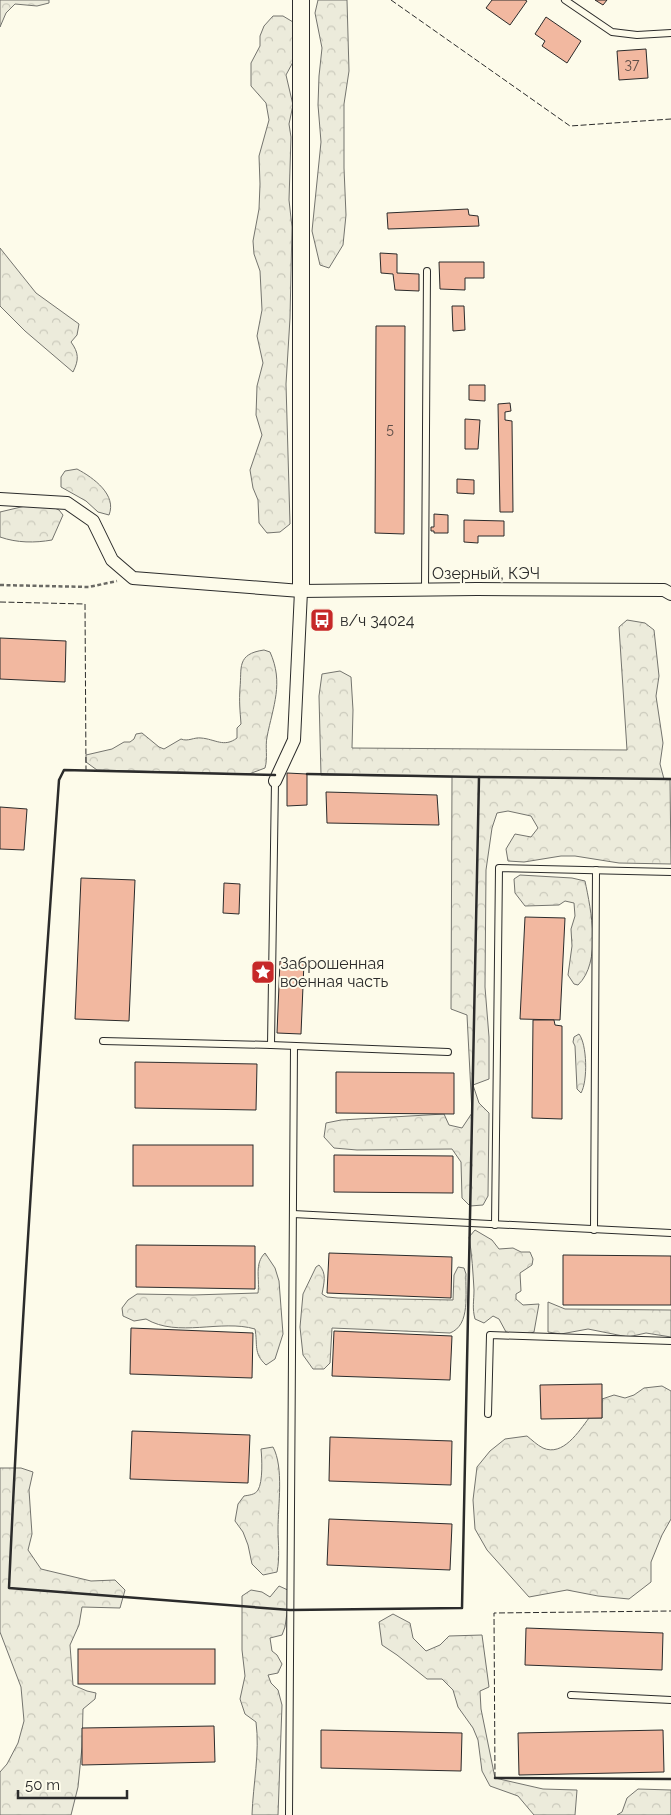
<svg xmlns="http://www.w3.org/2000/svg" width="671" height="1815" viewBox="0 0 671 1815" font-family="Raleway,sans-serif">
  <defs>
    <pattern id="forest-crowns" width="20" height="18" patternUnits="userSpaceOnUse" patternTransform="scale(1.25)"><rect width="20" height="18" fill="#ecebdb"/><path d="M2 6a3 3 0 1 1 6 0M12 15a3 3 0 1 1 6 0" fill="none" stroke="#cbcabc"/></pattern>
  </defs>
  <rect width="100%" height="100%" fill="#fdfbea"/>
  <!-- forest -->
  <g fill="url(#forest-crowns)" stroke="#74746e">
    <polygon points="0,0 49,0 49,3 37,6 15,4 6,13 0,27"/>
    <polygon points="318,0 347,0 349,71 344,104 344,168 346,215 343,245 329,268 320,265 312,231 321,142 318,105 319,76 322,48 315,13"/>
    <polygon points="273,16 283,16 293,22 298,43 293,62 286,75 293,105 289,124 291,137 289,200 292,227 290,318 286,384 290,524 280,532 267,533 259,523 258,500 253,488 250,470 262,435 256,415 257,386 263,363 257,336 262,310 260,271 254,254 253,241 259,209 260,184 259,156 269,120 266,103 251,86 251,63 260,46 260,36 264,26"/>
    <path d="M 0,248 L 36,293 L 79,324 L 77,335 L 71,342 C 79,353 79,360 73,372 L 25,331 L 0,306 Z"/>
    <path d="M 77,469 C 94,478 117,495 109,515 L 98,512 L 86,501 L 61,487 L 61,477 L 65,471 Z"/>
    <path d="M 42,502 L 59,510 L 63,515 L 52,540 C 35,543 17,543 0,537 L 0,512 Z"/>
    <polygon points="627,620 645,623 654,630 659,676 656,696 663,743 660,764 664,779 670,779 671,864 619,863 575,856 561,856 524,862 508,861 506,849 515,834 531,837 538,828 531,816 508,811 497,813 492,828 486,870 485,987 489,1037 489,1079 473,1085 479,1103 489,1113 488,1196 483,1205 470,1206 462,1198 461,1162 452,1149 357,1150 334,1148 324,1137 326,1123 341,1120 444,1114 449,1125 462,1128 472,1113 467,1015 451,1009 452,777 321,775 319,696 322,674 340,671 351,677 353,710 352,748 627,750 619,627"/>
    <path d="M 264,650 L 270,652 C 284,683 273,706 267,737 C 265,747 268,758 265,768 L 249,774 L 97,770 L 86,762 L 86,755 L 112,749 L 124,742 L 130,742 L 134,739 L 136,734 L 142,733 L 159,747 L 164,749 L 181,739 C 188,742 194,737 201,738 C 215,739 224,748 237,738 L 237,728 L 241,724 C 240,710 239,702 240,688 C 242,668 236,654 264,650 Z"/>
    <path d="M 520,875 L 572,878 L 585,881 C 591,910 602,962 578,985 L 574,984 L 568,975 L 572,946 L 571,929 L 575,916 L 574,903 L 565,901 L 559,905 L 525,906 L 515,893 L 514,879 Z"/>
    <path d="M 579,1034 C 587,1044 588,1081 581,1093 L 577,1089 L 575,1046 L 573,1042 L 574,1037 Z"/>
    <path d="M 475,1230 L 492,1240 L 499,1249 L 513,1248 L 521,1252 L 530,1252 L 533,1259 L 532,1265 L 520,1273 L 521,1291 L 516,1294 L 516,1299 L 523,1305 L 539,1304 L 534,1332 L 523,1336 L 506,1332 L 499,1319 L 493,1316 L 484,1323 L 475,1319 C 472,1308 474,1301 474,1290 C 473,1273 472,1254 469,1237 Z"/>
    <path d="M 265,1253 L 275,1268 L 279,1281 L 283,1334 L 275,1359 L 266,1365 C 253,1353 258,1345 255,1329 C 221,1319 178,1338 146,1319 L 134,1321 L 123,1316 L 122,1308 L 128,1300 L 137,1294 L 193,1295 L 258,1293 C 260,1278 254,1264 265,1253 Z"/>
    <path d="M 319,1265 C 327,1273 324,1283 322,1294 L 327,1297 L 338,1298 L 453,1300 L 454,1275 L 458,1267 L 464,1268 L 466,1274 C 465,1293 471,1325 450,1333 L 332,1328 L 330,1363 L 324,1369 L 313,1369 L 303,1355 L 300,1327 L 303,1294 L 316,1267 Z"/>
    <polygon points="548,1302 565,1309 671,1310 671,1337 646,1333 628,1337 588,1329 561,1334 548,1332"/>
    <path d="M 662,1386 L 671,1391 L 671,1519 L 662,1535 L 651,1562 L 651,1582 L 629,1599 L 598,1596 L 567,1590 L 529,1597 L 487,1550 L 475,1529 L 473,1500 L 477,1467 L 490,1451 L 505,1439 L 527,1436 C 532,1440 537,1445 543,1448 C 563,1457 579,1431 589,1418 L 602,1418 L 602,1399 L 614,1395 L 625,1398 L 634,1395 L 644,1388 Z"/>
    <path d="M 273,1447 C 284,1467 278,1506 278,1529 C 278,1544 280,1557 277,1572 L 263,1575 L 252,1564 L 248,1545 L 243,1532 L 235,1521 L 238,1504 L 244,1496 C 249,1495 255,1495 258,1490 C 263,1482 262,1458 261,1449 Z"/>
    <polygon points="0,1468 21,1468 33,1472 29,1490 32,1534 28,1550 41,1569 91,1581 115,1580 125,1590 120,1608 82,1607 79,1625 70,1645 73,1685 87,1691 96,1693 95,1699 83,1709 82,1747 78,1787 71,1815 0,1815 0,1772 7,1764 18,1743 24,1721 21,1687 0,1632"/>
    <path d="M 279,1586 L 290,1591 L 285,1627 L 282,1635 L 270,1638 L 272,1651 L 277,1655 L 282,1664 L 278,1673 L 268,1675 L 271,1683 L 278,1690 L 282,1705 L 278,1815 L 252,1815 C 253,1784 260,1753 256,1722 L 245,1714 L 240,1699 L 245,1676 L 242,1650 L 242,1596 L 251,1590 L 262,1592 L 270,1597 Z"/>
    <polygon points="393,1614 410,1623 413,1638 426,1651 440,1645 449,1636 482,1635 489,1687 480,1691 481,1709 495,1778 543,1789 577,1790 575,1815 534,1815 518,1796 490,1786 482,1771 478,1740 473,1728 458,1707 453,1690 442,1679 427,1679 397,1655 382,1645 379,1622"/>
    <polygon points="638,1789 671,1790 671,1815 617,1815 622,1812 627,1798"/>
  </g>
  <!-- building -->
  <g fill="#f2b8a0" stroke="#2b2b2b">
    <polygon points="492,0 525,0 527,1 510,25 486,8"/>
    <polygon points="595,0 607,0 603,5"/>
    <polygon points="546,17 581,41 567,63 542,46 545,41 535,34"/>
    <polygon points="646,49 648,78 619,80 617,51"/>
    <polygon points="468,209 469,215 478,216 479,226 388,229 387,213"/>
    <polygon points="380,253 397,254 397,273 419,274 419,291 395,290 393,274 381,273"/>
    <polygon points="439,262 484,262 484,278 465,278 465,290 440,289"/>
    <polygon points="452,306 464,306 465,330 453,331"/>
    <polygon points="376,326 405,326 404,534 375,533"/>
    <polygon points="469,385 485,385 485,401 469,400"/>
    <polygon points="510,403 511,411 505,412 505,420 512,421 513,512 500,512 498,404"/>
    <polygon points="465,419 480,420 478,449 465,449"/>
    <polygon points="457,479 474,480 474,494 457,493"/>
    <polygon points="434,514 448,515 448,533 434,533 434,531 431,531 431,527 434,527"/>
    <polygon points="464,520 504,521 504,536 478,536 478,543 464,542"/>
    <polygon points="0,638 66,641 65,682 0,679"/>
    <polygon points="287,773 307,774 307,805 287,806"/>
    <polygon points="326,792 437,795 439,825 327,823"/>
    <polygon points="0,807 27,809 24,850 0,849"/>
    <polygon points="81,878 135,880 129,1021 75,1019"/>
    <polygon points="224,883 240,884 239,914 223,913"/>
    <polygon points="525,917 565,918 560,1020 520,1019"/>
    <polygon points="280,961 304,962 301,1034 277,1033"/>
    <polygon points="533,1020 554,1020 555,1025 562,1026 562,1119 532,1118"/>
    <polygon points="135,1062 257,1064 256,1110 135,1108"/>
    <polygon points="336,1072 454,1073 454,1114 336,1113"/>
    <rect x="133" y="1145" width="120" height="41"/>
    <polygon points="334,1155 453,1156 453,1193 334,1192"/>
    <polygon points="136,1245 255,1246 255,1289 136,1287"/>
    <polygon points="329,1253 452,1257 451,1298 327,1293"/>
    <polygon points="563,1255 671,1256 671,1305 563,1305"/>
    <polygon points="131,1328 253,1333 252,1378 130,1374"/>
    <polygon points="334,1331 452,1336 450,1380 332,1376"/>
    <polygon points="602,1384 602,1418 541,1419 540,1385"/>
    <polygon points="132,1431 250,1435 248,1483 130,1479"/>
    <polygon points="330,1437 452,1441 451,1485 329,1481"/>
    <polygon points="329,1519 452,1524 450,1570 327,1565"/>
    <polygon points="526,1628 663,1633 662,1670 525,1665"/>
    <rect x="78" y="1649" width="137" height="35"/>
    <polygon points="214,1726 215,1762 82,1765 82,1728"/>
    <polygon points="321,1730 462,1733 461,1771 321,1768"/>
    <polygon points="663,1730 664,1772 519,1775 518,1733"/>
  </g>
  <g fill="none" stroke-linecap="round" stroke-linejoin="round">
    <!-- service casing -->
    <g stroke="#2b2b2b" stroke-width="8">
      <g id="service">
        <polyline points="565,0 612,32 637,35 671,33"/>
        <polyline points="425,589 427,271"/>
        <polyline points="103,1041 271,1045 448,1052"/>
        <polyline points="271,1045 275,781"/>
        <polyline points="293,1214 671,1233"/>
        <polyline points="495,1225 499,868 671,872"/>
        <polyline points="594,1230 596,870"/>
        <polyline points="488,1414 490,1335 671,1341"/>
        <polyline points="571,1695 671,1700"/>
        <polyline points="289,1815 294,1046"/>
      </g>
    </g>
    <!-- minor casing -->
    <g stroke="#2b2b2b" stroke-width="14">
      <g id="minor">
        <polyline points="0,499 67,503 93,521 112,560 133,578 301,591 477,589 664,590 671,594"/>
        <polyline points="275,781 294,740 301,591"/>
      </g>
    </g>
    <!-- tertiary casing -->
    <g stroke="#2b2b2b" stroke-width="18">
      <polyline id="tertiary" points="301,591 301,0"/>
    </g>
    <!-- path -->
    <polyline stroke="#6a6964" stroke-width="2.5" stroke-dasharray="4 2.5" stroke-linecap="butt" points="0,585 89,587 117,581"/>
    <!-- service -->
    <use href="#service" stroke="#fdfbea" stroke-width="6"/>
    <!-- minor -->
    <use href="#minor" stroke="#fdfbea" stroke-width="12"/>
    <!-- tertiary -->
    <use href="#tertiary" stroke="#fdfbea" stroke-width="16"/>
    <!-- fence -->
    <g stroke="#2b2b2b" stroke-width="1" stroke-dasharray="6 2.5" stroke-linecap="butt">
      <polyline points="391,0 570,126 671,119"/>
      <polyline points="0,602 85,604 86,770"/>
      <polyline points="495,1778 494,1613 671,1611"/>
    </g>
    <!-- wall -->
    <g stroke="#2b2b2b" stroke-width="2.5">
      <path d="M 275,775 L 64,770 L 59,780 C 40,1049 21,1319 9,1588 L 290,1610 L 462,1608 L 479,777 L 307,774"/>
      <polyline points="479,777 671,779"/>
      <polyline points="495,1778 671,1779"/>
    </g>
  </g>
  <!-- icons -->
  <defs>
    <g id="bus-square" transform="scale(1.25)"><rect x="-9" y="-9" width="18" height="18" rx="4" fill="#c62828" stroke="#fdfbea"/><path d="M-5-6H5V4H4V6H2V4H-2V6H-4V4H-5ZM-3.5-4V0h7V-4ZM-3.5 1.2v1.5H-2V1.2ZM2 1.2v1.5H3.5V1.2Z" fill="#fff"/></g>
    <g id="sight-square" transform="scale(1.25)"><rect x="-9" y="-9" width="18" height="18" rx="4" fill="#c62828" stroke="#fdfbea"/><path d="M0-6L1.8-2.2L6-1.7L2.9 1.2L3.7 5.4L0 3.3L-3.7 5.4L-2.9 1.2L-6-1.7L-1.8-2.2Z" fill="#fff"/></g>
  </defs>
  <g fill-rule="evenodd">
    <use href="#bus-square" x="322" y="620"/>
    <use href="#sight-square" x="263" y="972"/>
  </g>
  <g text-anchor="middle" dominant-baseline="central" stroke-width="4" stroke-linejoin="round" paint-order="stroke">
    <!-- number labels -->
    <g font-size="14" fill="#5d4e48">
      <text x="632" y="64">37</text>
      <text x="390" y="429">5</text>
    </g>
    <!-- street labels -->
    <g font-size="16" fill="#2b2b2b" stroke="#fdfbea">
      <text x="486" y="573">Озерный, КЭЧ</text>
    </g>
    <!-- poi labels -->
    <g font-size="16" fill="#2b2b2b" stroke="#fdfbea" text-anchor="start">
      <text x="340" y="620">в/ч 34024</text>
      <text x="280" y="963">Заброшенная<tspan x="280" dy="18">военная часть</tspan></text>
    </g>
  </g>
  <!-- scale -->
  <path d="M18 1790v8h109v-8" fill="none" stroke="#2b2b2b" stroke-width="2.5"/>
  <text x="25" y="1790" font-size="15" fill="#2b2b2b" stroke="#fdfbea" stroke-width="4" paint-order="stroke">50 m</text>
</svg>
